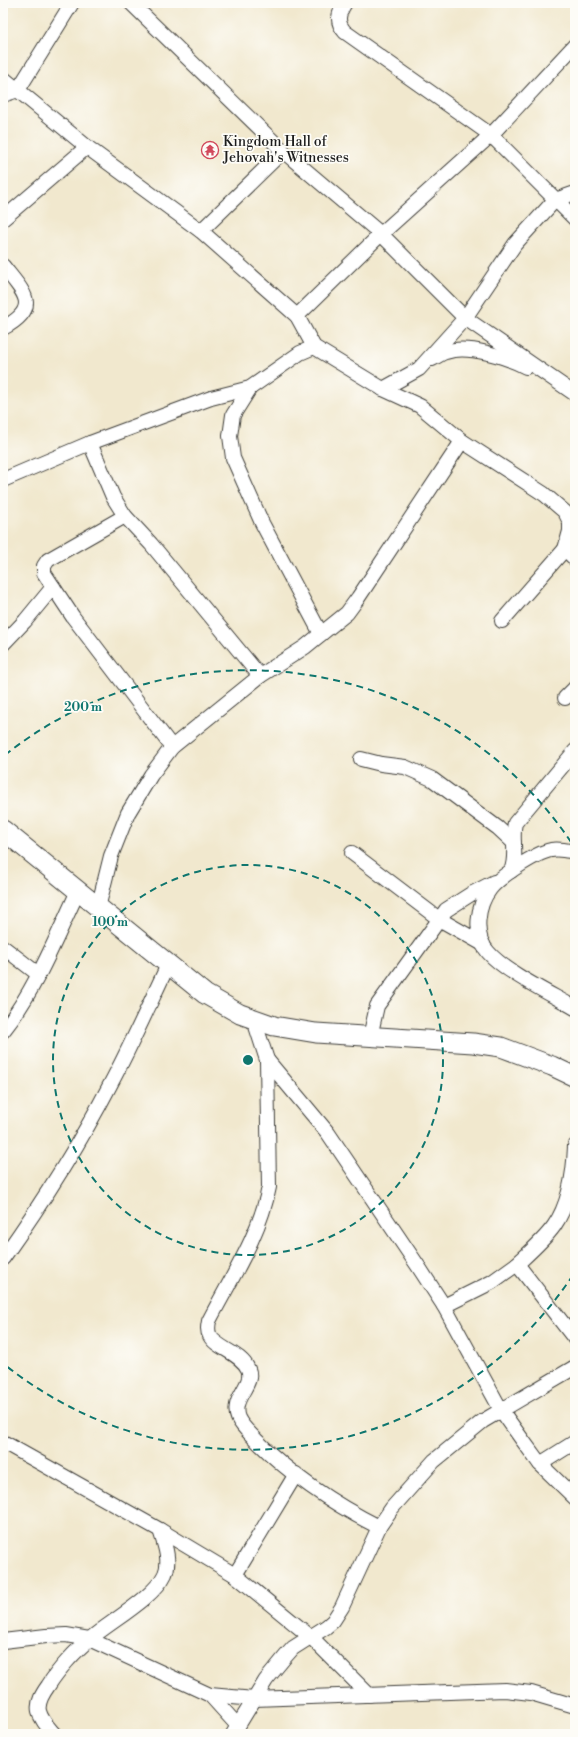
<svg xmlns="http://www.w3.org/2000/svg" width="578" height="1737" viewBox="0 0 578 1737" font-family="'Libre Bodoni',serif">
  <rect width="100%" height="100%" fill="#fdfcf7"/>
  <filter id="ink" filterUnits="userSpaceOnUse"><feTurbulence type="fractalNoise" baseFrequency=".025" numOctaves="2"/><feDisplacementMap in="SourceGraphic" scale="8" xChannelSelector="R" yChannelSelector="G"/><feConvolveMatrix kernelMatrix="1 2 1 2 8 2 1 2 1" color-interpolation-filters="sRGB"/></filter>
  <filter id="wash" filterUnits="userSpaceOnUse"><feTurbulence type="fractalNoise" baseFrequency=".012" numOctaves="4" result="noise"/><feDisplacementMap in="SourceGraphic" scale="16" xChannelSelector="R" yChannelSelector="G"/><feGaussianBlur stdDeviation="0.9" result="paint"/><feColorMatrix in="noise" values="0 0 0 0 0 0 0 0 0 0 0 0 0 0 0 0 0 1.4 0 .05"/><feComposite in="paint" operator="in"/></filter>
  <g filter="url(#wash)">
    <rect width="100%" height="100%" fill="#f1e8ce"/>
  </g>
  <g filter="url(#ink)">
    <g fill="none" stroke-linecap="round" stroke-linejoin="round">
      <!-- street casing -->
      <g stroke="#3c3b37" stroke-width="16">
        <g id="street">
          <polyline points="131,3 283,151 381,234 465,318 575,394"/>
          <path d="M 345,3 C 338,14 336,22 345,32 L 491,135 L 575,219"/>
          <polyline points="3,78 87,147 201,231 297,316 314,347 383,389 420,406 462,441 544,494 565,512 570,522 570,531 565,549 575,559"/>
          <polyline points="3,95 18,90 72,3"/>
          <polyline points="3,219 87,147"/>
          <polyline points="201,231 283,151"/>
          <path d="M 3,266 C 24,293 42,307 3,328"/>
          <polyline points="297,316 381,234 491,135 575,45"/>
          <path d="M 432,359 C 437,357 441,353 446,352 C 467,344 507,357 526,367"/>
          <polyline points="250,388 233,415 230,436 233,458 262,523 321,634"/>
          <polyline points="383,389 419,369 465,318 515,244 555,200 575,193"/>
          <polyline points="90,443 113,497 125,516 151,544 260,676"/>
          <polyline points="3,480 90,443 211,398 250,388 300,353 314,347"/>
          <polyline points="125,516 48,560 44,566 44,573 73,617 172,747"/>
          <polyline points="502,621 565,549"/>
          <polyline points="3,644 25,621 53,587"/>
          <polyline points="565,698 575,688"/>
          <polyline points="361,759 381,764 405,767 432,779 498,828 514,843"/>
          <polyline points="352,853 439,919 483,944"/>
          <path d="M 575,853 C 570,850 557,849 551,850 C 536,853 499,877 490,889 C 477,906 473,935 488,952 C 505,972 551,994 575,1008"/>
          <path d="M 511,871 C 518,856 511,839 515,823 L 575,751"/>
          <polyline points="98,908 111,856 128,813 151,775 172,747 260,676 305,647 321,634 347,613 358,598 462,441"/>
          <polyline points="3,947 38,974"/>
          <path d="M 254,1020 L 267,1060 L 269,1187 C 260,1235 231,1278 209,1321 C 208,1326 207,1331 210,1336 C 216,1348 241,1353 248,1369 C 255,1385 230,1398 238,1418 C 242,1427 251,1434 257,1441 C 292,1476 335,1505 379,1527"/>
          <path d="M 3,1031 C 35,991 56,938 78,891"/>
          <polyline points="370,1037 377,1006 446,910 471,894 494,882"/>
          <polyline points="267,1060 328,1133 418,1266 444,1306 501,1410 521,1438 540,1464 575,1498"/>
          <path d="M 3,1258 C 42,1203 79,1145 110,1085 C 131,1046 149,1005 168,965"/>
          <path d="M 517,1264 C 530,1252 544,1240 554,1226 C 570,1203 574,1173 575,1146"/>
          <polyline points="444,1306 492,1282 517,1264 575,1339"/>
          <polyline points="3,1442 160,1530 235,1575 312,1638 369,1695"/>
          <polyline points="540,1464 575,1442"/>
          <polyline points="235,1575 296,1474"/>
          <polyline points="3,1641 46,1636 66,1635 89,1639 210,1695 254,1699 505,1690 531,1693 575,1706"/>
          <polyline points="210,1695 238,1726"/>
          <path d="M 54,1734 C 48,1727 41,1720 39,1711 C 37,1702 43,1693 48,1686 C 58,1670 75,1651 90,1639 C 111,1621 154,1598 165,1574 C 171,1560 164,1543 160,1530"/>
          <polyline points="233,1734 266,1680 285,1657 293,1648 326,1627 333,1621 342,1607 379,1527 392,1508 434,1461 483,1421 575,1367"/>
        </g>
      </g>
      <!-- secondary casing -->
      <g stroke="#3c3b37" stroke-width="21">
        <polyline id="secondary" points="3,830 205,994 240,1014 274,1026 316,1033 473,1043 501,1047 552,1066 575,1077"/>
      </g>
      <!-- street -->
      <use href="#street" stroke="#fff" stroke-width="14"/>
      <!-- secondary -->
      <use href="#secondary" stroke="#fff" stroke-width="19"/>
    </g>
  </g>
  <!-- distance rings -->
  <g fill="none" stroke="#0f766e" stroke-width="2" stroke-dasharray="7 5">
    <circle cx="248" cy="1060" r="195"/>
    <path d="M573 1275A390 390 0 0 1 5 1365M5 755A390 390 0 0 1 573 845"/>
  </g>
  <!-- icons -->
  <defs>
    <g id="temple-ring" transform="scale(0.9)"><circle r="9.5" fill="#fdfcf7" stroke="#d1495b" stroke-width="1.5"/><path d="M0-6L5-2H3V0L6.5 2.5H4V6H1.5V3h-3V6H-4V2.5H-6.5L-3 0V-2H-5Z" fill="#d1495b"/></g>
  </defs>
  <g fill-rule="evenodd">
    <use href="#temple-ring" x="210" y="150"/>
  </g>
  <g text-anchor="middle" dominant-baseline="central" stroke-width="3.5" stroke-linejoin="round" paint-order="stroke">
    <!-- poi labels -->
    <g font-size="14" fill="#1c1c1c" stroke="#fdfcf7" text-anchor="start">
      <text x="223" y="142">Kingdom Hall of<tspan x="223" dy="16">Jehovah's Witnesses</tspan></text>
    </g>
  </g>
  <circle cx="248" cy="1060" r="6" fill="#0f766e" stroke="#fdfcf7" stroke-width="2"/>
  <g font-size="12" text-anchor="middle" font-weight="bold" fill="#0f766e" stroke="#fdfcf7" stroke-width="3.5" stroke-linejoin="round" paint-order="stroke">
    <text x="83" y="711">200 m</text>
    <text x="110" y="926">100 m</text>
  </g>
  <!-- margin -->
  <rect width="578" height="1737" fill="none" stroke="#fdfcf7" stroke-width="16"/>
</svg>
